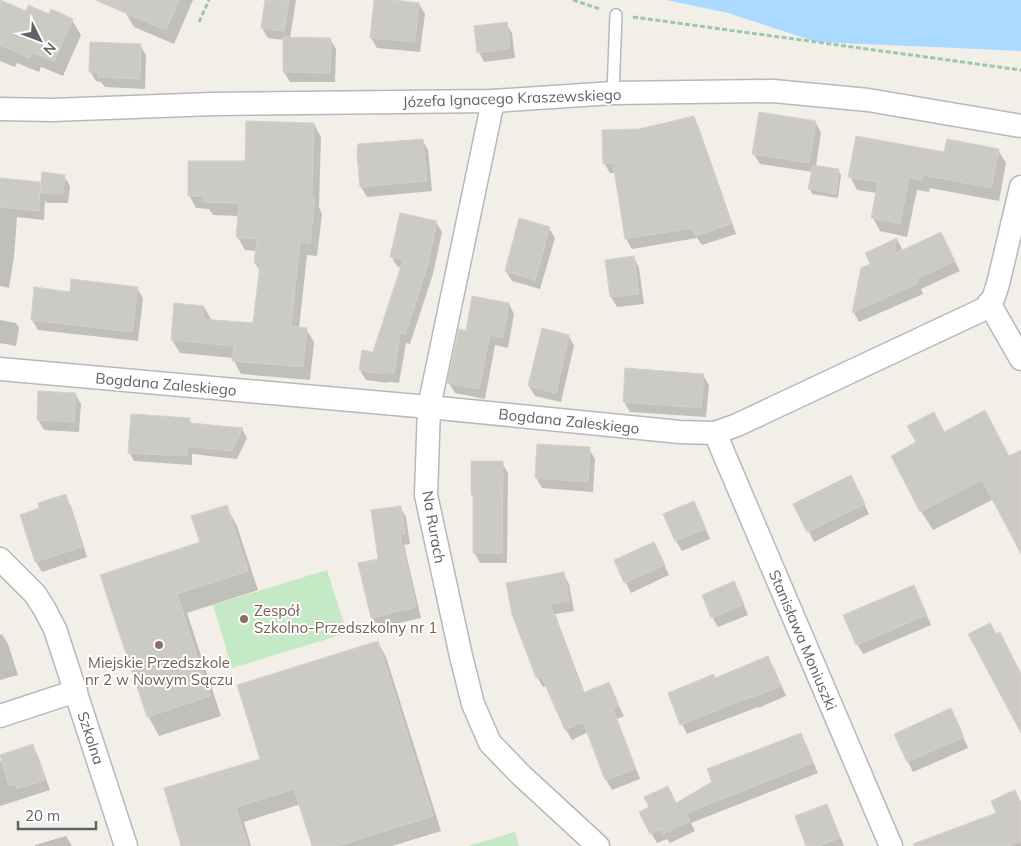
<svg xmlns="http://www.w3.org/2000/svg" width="1021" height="846" viewBox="0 0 1021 846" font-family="Mulish,sans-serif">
  <rect width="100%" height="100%" fill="#f1efe8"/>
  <!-- green -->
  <g fill="#c5e8c5">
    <polygon points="327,570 347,633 232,668 213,605"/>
    <polygon points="515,832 519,846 468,846"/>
  </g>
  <!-- water -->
  <polygon fill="#aadaff" points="666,0 1021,0 1021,51 817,42 728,13"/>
  <!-- shadow -->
  <g fill="#0003">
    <polygon points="131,0 193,0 174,44 134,27 125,12"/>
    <polygon points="266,0 296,0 290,38 330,39 336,49 335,82 290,82 284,72 284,40 268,38 262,28"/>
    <polygon points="375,0 419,4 425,14 420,52 377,48 371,38"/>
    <polygon points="0,10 26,13 72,20 81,35 63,76 41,67 39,72 17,63 15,67 0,61"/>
    <polygon points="506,23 512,33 515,58 484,62 479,52"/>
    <polygon points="140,45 146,55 145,89 105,87 101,82 96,81 90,71"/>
    <polygon points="694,118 699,128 736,234 702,245 697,238 632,249 626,239 616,173 610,173 604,163 639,131"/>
    <polygon points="815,122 821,132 816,166 838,170 841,175 838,198 812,194 810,189 813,172 760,164 754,154"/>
    <polygon points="314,124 321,137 319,205 318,205 322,214 317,256 307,255 299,328 306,329 314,342 310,380 241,374 234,361 234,358 180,353 172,340 204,307 212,321 254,324 260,271 255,263 257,251 245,250 237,236 239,216 213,215 209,209 196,208 189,195"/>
    <polygon points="422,140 428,150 432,191 367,197 361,187 358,154"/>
    <polygon points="998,150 1006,163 999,201 930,188 929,192 917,190 907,237 880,231 873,218 877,193 857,190 850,176 945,154"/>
    <polygon points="64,176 70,186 68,203 47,203 45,200 44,220 17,217 14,257 9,288 0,286 0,180 40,184 42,188"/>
    <polygon points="436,222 442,232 433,274 410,344 406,343 399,383 388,382 388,383 366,380 360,370 374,353 402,268 397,266 391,256"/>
    <polygon points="549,228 555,238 540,289 512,281 506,271"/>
    <polygon points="897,239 902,249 902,252 946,244 960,271 921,289 923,294 859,322 854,313 862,269 872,265"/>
    <polygon points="634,257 639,268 644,304 617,307 611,297"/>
    <polygon points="137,288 143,298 138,341 38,330 32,320 71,293"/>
    <polygon points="509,304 514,314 508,348 495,345 485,399 455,393 449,383 467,332"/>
    <polygon points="0,320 16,323 19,328 16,346 0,343"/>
    <polygon points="569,336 574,346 561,402 535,396 529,386"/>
    <polygon points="703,375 709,385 706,417 630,412 624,402"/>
    <polygon points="75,394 81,404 79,432 44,430 38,420"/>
    <polygon points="933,413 945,433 1010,458 1021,452 1021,551 994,499 933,530 921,511 918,443"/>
    <polygon points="189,419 192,424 242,429 247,438 237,459 192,454 192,465 134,461 129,452"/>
    <polygon points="538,445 589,449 595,459 593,492 542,488 536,478"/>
    <polygon points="502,463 508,473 507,563 480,563 474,552 475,499 472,494"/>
    <polygon points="856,487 869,514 814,542 795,504"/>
    <polygon points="65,496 71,506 87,557 42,572 36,562 21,516 41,509"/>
    <polygon points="693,502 699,512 710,539 682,551 676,541"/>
    <polygon points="226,506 237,526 258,590 187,613 221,716 159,736 148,716 102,576 202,543"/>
    <polygon points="400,507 406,517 410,544 404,545 421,618 378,628 372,618 360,564 379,560"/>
    <polygon points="659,553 669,575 631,593 615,561"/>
    <polygon points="563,573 569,584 574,611 555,614 585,694 608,684 624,716 617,719 640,779 612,790 606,780 588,732 572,740 566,730 546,686 543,687 537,677 513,614"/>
    <polygon points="733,583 739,593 748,615 718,627 712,617"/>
    <polygon points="913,587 919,597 931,625 863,654 857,644"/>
    <polygon points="2,634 8,644 18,675 0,680 0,635"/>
    <polygon points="378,642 386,657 441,831 392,846 314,846 301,804 244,822 251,846 183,846 262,759"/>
    <polygon points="768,658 774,668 786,696 758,708 758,707 687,734 682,724 715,679"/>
    <polygon points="956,720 968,748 913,772 908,762 895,734"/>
    <polygon points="800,734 806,744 818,773 691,823 695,831 670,843 667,839 657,843 651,833 676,804"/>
    <polygon points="32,746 38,756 50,790 0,806 0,761"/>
    <polygon points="1015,792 1021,803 1021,846 940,846 998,814"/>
    <polygon points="827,806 832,816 844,846 807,846"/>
    <polygon points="66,836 72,846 35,846 35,845"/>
  </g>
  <!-- building -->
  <g fill="#cccac5" stroke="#d6d1c6">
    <polygon points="0,0 26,11 28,5 49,14 51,9 73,19 54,62 33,52 30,58 0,45"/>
    <polygon points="95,0 179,0 166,30"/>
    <polygon points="265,0 289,0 284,31 261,28"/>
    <polygon points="374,0 395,0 419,3 415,42 370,38"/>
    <polygon points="507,22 510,48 477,53 474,26"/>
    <polygon points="283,37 331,38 330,73 283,72"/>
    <polygon points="90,42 141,44 140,79 98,77 98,72 89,72"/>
    <polygon points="759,112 816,121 809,163 752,154"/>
    <polygon points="694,116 731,224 695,236 692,228 625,239 613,163 603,164 602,130 639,129"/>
    <polygon points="246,121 314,123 312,192 308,192 312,193 312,199 315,199 310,243 300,242 291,326 307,328 303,367 232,361 234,346 171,340 174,303 204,306 203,319 253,323 260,264 254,263 257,239 236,237 239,203 204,202 204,196 188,196 188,161 245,161"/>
    <polygon points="856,136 944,152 947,139 999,149 991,188 923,175 922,180 909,177 900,224 871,218 878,182 848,177"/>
    <polygon points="423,139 427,181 360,187 357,154 358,144"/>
    <polygon points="813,165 839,169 836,194 808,189"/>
    <polygon points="42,172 65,175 63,194 40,193"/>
    <polygon points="0,178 40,182 39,211 0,207"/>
    <polygon points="400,213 437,221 428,264 405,335 400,333 394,374 383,372 382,374 359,370 362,350 373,352 403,260 390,257"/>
    <polygon points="519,218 550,227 535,280 505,271"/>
    <polygon points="941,232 955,261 916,279 918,283 852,313 861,268 870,264 865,253 897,238 894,254"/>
    <polygon points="634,256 639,294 610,297 605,260"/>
    <polygon points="71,279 138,287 132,332 31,320 34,287 70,292"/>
    <polygon points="472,296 509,303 503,338 490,335 479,389 447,383 459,329 466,331"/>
    <polygon points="542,328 569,335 556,393 528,386"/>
    <polygon points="625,368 704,374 701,408 623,402"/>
    <polygon points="38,391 76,393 74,422 37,420"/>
    <polygon points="985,410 1009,456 1021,450 1021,554 982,480 920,512 891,456 916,442 907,426 934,412 944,432"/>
    <polygon points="131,414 190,418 190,423 243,428 232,451 188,446 187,456 128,453"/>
    <polygon points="537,444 590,447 588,482 535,478"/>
    <polygon points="471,461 503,461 502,553 473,553 473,495 471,495"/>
    <polygon points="851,475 865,504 807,532 793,504"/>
    <polygon points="66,494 82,547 35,562 20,515 39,508 38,503"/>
    <polygon points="694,501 706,529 675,541 663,514"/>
    <polygon points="227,505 248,571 177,594 210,696 147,717 100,575 200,542 191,516"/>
    <polygon points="401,506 405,534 400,535 416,607 371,618 358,563 378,559 371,510"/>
    <polygon points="654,542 665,565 624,583 614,560"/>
    <polygon points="564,572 569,601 550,604 583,693 609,682 619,706 613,709 636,769 605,780 583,722 565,730 541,676 536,678 512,614 506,583"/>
    <polygon points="734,581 744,604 711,618 702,595"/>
    <polygon points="914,585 927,615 856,645 843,615"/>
    <polygon points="990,623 996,634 1000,632 1021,674 1021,733 968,634"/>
    <polygon points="378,641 433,816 337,846 312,846 294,789 236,807 248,846 181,846 164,788 260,759 237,685"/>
    <polygon points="768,656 781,686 752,698 751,697 680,725 668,693 714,674 715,678"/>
    <polygon points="951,708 964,737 907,762 894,734"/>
    <polygon points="801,733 813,763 686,813 690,821 663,834 661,829 650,834 639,812 649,807 644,797 668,786 676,803 712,782 707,769"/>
    <polygon points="33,744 45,780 17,789 15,784 9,786 0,755"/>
    <polygon points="1015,790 1021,803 1021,841 1009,846 914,846 913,844 996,813 991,801"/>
    <polygon points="827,804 840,838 818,846 806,846 795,816"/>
  </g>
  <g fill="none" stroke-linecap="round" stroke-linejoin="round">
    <!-- lane casing -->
    <g stroke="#b5b8bc" stroke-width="14">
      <polyline id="lane" points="613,93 616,15"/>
    </g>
    <!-- street casing -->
    <g stroke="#b5b8bc" stroke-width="25">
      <g id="street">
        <polyline points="493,101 429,407 426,495 461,656 473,704 490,743 521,775 598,846"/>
        <polyline points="0,109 52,110 213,104 493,101 613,93 773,91 868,100 1021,126"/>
        <polyline points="989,303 1021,359"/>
        <polyline points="0,369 429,407 680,432 715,433 737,425 984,309 993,299 998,284 1021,187"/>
        <polyline points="715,433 891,846"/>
        <polyline points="0,559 35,594 44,608 55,629 126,846"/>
        <polyline points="0,716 76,691"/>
      </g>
    </g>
    <!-- path -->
    <g stroke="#9cc7a9" stroke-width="3" stroke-dasharray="5 2.5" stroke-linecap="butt">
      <polyline points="573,0 600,9"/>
      <polyline points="633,17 1021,70"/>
      <polyline points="199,22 209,0"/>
    </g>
    <!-- lane -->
    <use href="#lane" stroke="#fff" stroke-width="11"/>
    <!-- street -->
    <use href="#street" stroke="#fff" stroke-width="22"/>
  </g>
  <!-- markers -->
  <g fill="#8d6e63" stroke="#fff" stroke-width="2">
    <circle cx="244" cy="619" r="5"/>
    <circle cx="159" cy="645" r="5"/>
  </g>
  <g text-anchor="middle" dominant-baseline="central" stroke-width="4" stroke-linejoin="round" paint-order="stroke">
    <!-- street labels -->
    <g font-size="15" fill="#5f6368" stroke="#fff">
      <text transform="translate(512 98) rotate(-2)">Józefa Ignacego Kraszewskiego</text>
      <text transform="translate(166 384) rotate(5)">Bogdana Zaleskiego</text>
      <text transform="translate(569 421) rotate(6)">Bogdana Zaleskiego</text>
      <text transform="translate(434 527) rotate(80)">Na Rurach</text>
      <text transform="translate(803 640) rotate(67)">Stanisława Moniuszki</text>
      <text transform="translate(91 738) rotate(72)">Szkolna</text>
    </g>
    <!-- education labels -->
    <g font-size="15" fill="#785e54" stroke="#fff" text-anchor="start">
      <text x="254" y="610">Zespół<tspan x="254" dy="17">Szkolno-Przedszkolny nr 1</tspan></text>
      <text x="159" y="662" text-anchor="middle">Miejskie Przedszkole<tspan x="159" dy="17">nr 2 w Nowym Sączu</tspan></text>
    </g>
  </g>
  <!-- north arrow -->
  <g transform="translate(40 40) rotate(132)" stroke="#ffffff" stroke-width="4" paint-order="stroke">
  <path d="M0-4L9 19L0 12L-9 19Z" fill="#5f6368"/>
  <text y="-8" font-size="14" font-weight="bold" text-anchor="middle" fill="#5f6368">N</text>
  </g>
  <!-- scale -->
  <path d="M18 821v8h78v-8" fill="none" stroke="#5f6368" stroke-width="2.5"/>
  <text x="25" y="821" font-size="15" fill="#5f6368" stroke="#ffffff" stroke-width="4" paint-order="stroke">20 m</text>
</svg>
